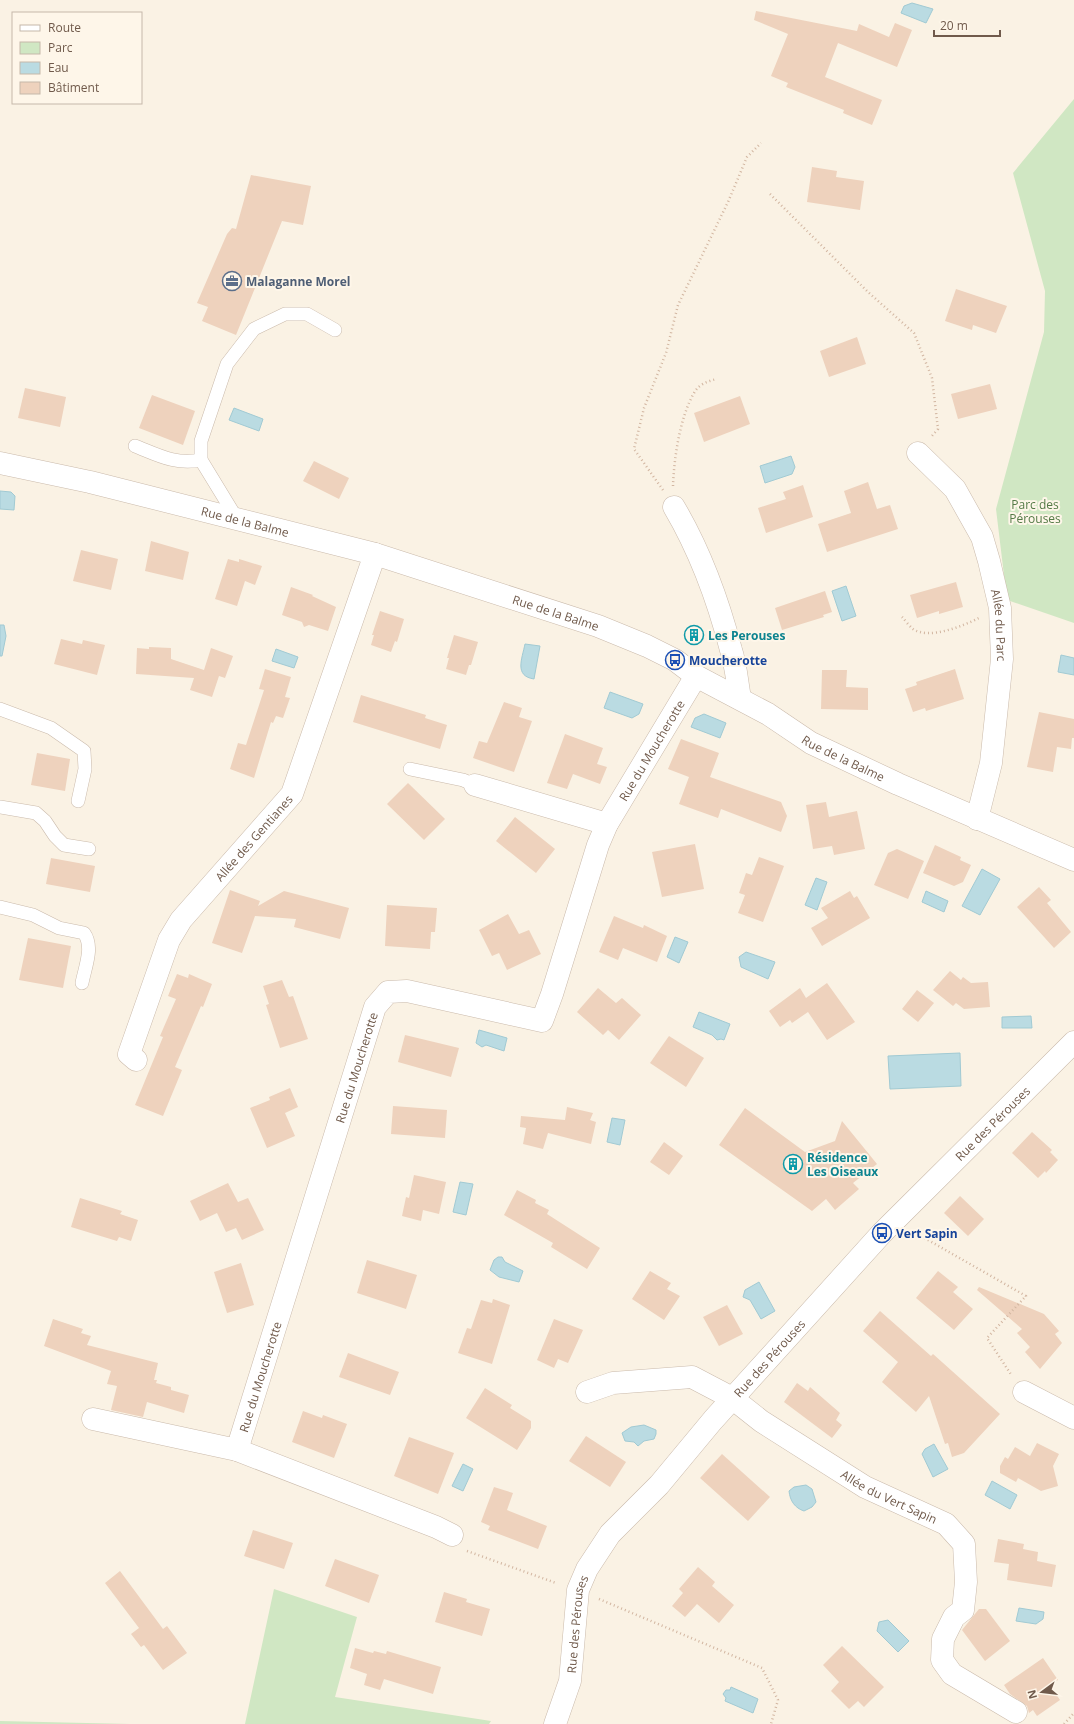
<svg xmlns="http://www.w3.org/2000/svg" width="1074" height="1724" viewBox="0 0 1074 1724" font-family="'Open Sans',sans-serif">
  <rect width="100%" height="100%" fill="#faf2e4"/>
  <!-- green -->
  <g fill="#d0e7c3">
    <polygon points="1074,99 1074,623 1007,600 996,509 1044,332 1045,291 1013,173"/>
    <polygon points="274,1589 357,1617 335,1697 491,1721 489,1724 245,1724"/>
    <polygon points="0,1721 130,1724 0,1724"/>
  </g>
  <!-- water -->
  <g fill="#badbe2" stroke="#a1cad3">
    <polygon points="912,3 933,9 926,23 901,13 904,6"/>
    <polygon points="234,408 263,419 259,431 229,420"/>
    <polygon points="791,456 795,467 792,474 765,483 760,466"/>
    <polygon points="0,491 11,492 15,496 14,510 0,509"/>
    <polygon points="846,586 856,616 842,621 832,591"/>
    <polygon points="0,625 4,625 6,636 2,656 0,656"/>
    <path d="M 525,644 L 540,646 L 534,679 C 514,676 522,659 525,644 Z"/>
    <polygon points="276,649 298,657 294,668 272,661"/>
    <polygon points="1061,655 1074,658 1074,675 1058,672"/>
    <polygon points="610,692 643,704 639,714 632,718 604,708"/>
    <polygon points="704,714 726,723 720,738 691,727 695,718"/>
    <polygon points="982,869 1000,879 980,915 962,906"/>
    <polygon points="816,878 827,882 817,910 805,905"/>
    <polygon points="926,891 948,901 944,912 922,902"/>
    <polygon points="675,937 688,942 679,963 667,957"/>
    <polygon points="746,952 775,962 768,979 741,967 739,957"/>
    <polygon points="699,1012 730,1024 724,1040 721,1039 717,1040 712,1035 693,1027"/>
    <polygon points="1031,1016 1032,1028 1002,1028 1002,1017"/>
    <polygon points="479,1030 507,1038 504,1051 486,1045 482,1047 476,1043"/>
    <polygon points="960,1053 961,1086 890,1089 888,1056"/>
    <polygon points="612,1118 625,1120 620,1145 607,1142"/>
    <polygon points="460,1182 473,1184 466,1215 453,1212"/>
    <polygon points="498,1257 502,1257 505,1262 523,1271 519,1282 499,1277 490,1270 494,1260"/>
    <polygon points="759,1282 775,1311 761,1319 750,1300 743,1297 745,1290"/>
    <polygon points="644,1425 656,1430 656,1434 654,1439 644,1441 638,1446 634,1442 625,1441 622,1433 631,1427"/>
    <polygon points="934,1444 948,1469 933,1477 922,1454 925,1449"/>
    <polygon points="463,1464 473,1469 463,1491 452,1486"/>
    <polygon points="992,1481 1017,1495 1010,1509 985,1495"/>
    <path d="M 806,1485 L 812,1489 L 816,1502 L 812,1507 L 804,1511 C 795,1508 790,1501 789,1491 L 794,1487 Z"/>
    <polygon points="1019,1608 1044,1612 1043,1619 1036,1624 1016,1621"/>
    <polygon points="888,1620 909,1641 898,1652 877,1631 879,1622"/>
    <polygon points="731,1687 758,1699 753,1713 725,1701 726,1698 723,1694 726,1690 730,1690"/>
  </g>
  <!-- building -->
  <g fill="#eed2bd">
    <polygon points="756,11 857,31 859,24 889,37 895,23 912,30 897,67 838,43 825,77 882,100 872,125 843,113 844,110 786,87 788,83 771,76 788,34 754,20"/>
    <polygon points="812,167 837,171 836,177 864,181 860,210 807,202"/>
    <polygon points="251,175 311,186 303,225 282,221 236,335 202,321 208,307 197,303 227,234 232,228 236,229"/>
    <polygon points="956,289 1007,306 996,333 973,325 972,330 945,321"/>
    <polygon points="857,337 866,364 829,377 820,351"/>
    <polygon points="990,384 997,409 958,419 951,394"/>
    <polygon points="25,388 66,397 60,427 18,418"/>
    <polygon points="152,395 195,411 183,445 139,428"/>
    <polygon points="740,396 750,424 704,442 694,413"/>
    <polygon points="314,461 349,478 339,499 303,481"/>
    <polygon points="868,482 877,509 890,505 898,529 827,552 818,524 851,513 844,491"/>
    <polygon points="803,485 813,517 766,533 758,508 786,499 783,492"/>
    <polygon points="151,541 189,552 183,580 145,571"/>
    <polygon points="81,550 118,559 111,590 73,581"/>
    <polygon points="228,559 239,562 239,559 262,566 255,585 245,581 237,606 215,599"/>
    <polygon points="956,582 963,607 939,614 939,611 917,618 910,595"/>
    <polygon points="291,587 313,595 312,596 336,607 328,631 309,625 304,627 302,622 282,615"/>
    <polygon points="825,591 832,612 823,615 824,617 782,630 775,608"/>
    <polygon points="380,611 404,619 397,642 395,641 391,652 371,645 374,635 372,635"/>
    <polygon points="454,635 478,642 471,665 469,665 466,675 446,669 449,658 447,658"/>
    <polygon points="61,639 82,644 83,640 105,645 97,675 54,664"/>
    <polygon points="149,647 171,648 171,659 204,670 211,648 233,656 225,678 219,676 212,697 190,690 194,678 136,674 137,648 149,649"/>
    <polygon points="265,669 291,677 285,697 290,698 283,718 276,716 273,723 271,722 254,778 230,769 238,743 246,745 264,690 259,689"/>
    <polygon points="955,669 964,699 926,711 925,708 913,712 905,689 917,685 916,682"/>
    <polygon points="822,670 847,670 846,687 868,688 868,710 821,709"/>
    <polygon points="361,695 426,715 425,718 447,725 440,749 353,722"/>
    <polygon points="504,702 522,708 519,717 532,721 514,772 473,758 479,741 487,743"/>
    <polygon points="1039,712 1074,719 1074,738 1072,738 1071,749 1057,747 1053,772 1027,767"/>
    <polygon points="565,734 603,748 597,764 607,767 600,784 573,774 567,789 547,783"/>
    <polygon points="681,739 719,753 710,777 781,802 787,816 781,832 721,809 718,818 679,804 689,777 668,769"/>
    <polygon points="37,753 70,759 65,791 31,785"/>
    <polygon points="408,783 445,819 424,840 387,804"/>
    <polygon points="826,802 829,817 857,811 865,849 834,855 832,846 813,849 806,805"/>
    <polygon points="515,817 555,849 536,873 496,841"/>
    <polygon points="695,844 704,889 662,897 652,852"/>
    <polygon points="935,845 961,857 960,860 971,865 963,882 954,886 923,873"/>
    <polygon points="897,849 924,861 908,899 874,885 888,853"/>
    <polygon points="759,857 784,866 763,922 738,913 745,895 739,893 746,873 752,875"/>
    <polygon points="51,858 95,866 90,892 46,884"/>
    <polygon points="1039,887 1051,900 1047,903 1071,932 1054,948 1017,907"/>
    <polygon points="230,890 260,901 258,906 284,891 349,908 340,939 294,927 296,919 255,916 242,953 212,943"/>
    <polygon points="850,891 854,898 857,896 870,918 822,946 811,928 828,918 821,908"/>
    <polygon points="387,905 437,908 435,932 431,932 430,949 385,946"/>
    <polygon points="508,914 519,934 529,930 541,954 507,970 499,953 492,956 479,930"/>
    <polygon points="614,916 643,928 644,925 667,936 657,962 623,948 618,960 599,952"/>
    <polygon points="28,938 71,946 63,988 19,980"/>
    <polygon points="950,971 961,980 963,977 971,983 988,982 990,1007 964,1009 956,1003 953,1006 933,990"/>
    <polygon points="177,974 188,978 189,974 212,984 203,1007 201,1006 175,1067 182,1070 163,1116 135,1105 163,1037 160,1036 176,999 168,996"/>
    <polygon points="282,980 289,997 293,996 308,1039 280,1048 266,1005 269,1004 263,986"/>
    <polygon points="827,983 855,1022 827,1040 808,1012 792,1023 790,1020 780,1027 769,1011 800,988 806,998"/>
    <polygon points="598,988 616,1003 622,998 641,1015 619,1040 608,1030 603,1035 577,1012"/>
    <polygon points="917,990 934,1003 918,1022 902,1009"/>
    <polygon points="405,1035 459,1048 451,1077 398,1062"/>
    <polygon points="669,1036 704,1058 686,1087 650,1063"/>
    <polygon points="290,1088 298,1107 285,1113 295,1136 267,1148 250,1108 270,1100 269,1097"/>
    <polygon points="393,1106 447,1110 445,1138 391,1134"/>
    <polygon points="567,1107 593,1113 590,1120 596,1122 591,1144 548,1133 543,1149 523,1144 526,1128 520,1127 521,1116 565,1120"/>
    <polygon points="745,1108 805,1152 835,1141 842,1121 877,1164 853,1183 859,1189 835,1210 826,1199 812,1211 719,1145"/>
    <polygon points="1032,1132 1052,1150 1050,1152 1058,1160 1046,1173 1045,1171 1038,1178 1012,1153"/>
    <polygon points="664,1142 683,1156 669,1175 650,1162"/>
    <polygon points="414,1175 446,1182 439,1214 423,1210 421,1221 402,1216 406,1197 409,1198"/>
    <polygon points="228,1183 238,1202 248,1198 264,1230 242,1240 236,1228 226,1232 217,1213 200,1221 190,1201"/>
    <polygon points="517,1190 536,1200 535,1203 549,1210 547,1214 600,1248 587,1269 551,1247 553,1243 504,1215"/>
    <polygon points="960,1196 984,1219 968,1236 944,1213"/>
    <polygon points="80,1198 122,1211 120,1214 138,1220 131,1241 119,1237 117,1241 71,1227"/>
    <polygon points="367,1260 417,1275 406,1309 357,1293"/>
    <polygon points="241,1263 254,1305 227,1313 214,1272"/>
    <polygon points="650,1271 671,1283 667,1289 680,1296 664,1320 632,1299"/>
    <polygon points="938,1271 958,1287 953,1292 973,1309 954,1330 916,1298"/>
    <polygon points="979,1287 1044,1314 1059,1331 1055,1334 1062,1343 1040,1369 1025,1352 1030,1347 1017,1333 1022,1329 977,1290"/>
    <polygon points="493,1299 510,1305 492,1364 458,1353 467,1328 471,1329 481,1300 492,1303"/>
    <polygon points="727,1305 743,1334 719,1346 703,1317"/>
    <polygon points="880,1311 931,1356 933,1354 1000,1414 964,1453 952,1457 948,1443 945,1444 929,1396 916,1412 882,1382 898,1362 863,1331"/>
    <polygon points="53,1319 83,1329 81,1333 91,1336 87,1345 158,1363 154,1380 157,1380 156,1383 171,1387 171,1390 189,1395 184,1413 147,1402 143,1417 111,1410 117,1386 107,1384 111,1371 44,1346"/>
    <polygon points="554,1319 583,1330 568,1363 558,1359 554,1368 537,1360"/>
    <polygon points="348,1353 399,1372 390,1395 339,1377"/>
    <polygon points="797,1383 808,1391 810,1387 840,1413 836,1420 842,1425 832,1438 784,1402"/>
    <polygon points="485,1388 512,1405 510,1408 531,1421 531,1428 517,1450 466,1418"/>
    <polygon points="303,1411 322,1418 323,1415 347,1424 334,1458 292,1442"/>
    <polygon points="586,1436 626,1462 610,1487 569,1461"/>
    <polygon points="409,1437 454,1453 438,1494 394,1476"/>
    <polygon points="1037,1443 1059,1454 1053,1466 1058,1486 1041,1491 1018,1478 1016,1482 1000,1473 1000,1466 1005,1457 1008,1459 1015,1447 1030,1456"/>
    <polygon points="722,1454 770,1497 748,1521 700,1478"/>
    <polygon points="494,1487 513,1493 507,1510 547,1526 538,1549 488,1530 490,1526 481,1522"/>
    <polygon points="253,1530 293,1543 284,1569 244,1556"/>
    <polygon points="998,1539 1024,1544 1023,1549 1038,1552 1037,1561 1056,1565 1052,1587 1007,1580 1009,1564 994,1562"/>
    <polygon points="335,1559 379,1575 369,1603 325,1586"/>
    <polygon points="698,1567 715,1582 712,1586 734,1605 719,1623 697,1604 685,1617 672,1606 683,1593 679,1589"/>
    <polygon points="120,1571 163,1629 167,1626 187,1653 163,1670 144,1645 141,1647 131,1634 139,1628 105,1583"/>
    <polygon points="444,1592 467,1599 466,1602 490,1609 482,1636 435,1622"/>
    <polygon points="979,1609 986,1609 1010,1641 985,1661 962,1630"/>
    <polygon points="842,1646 884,1687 864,1707 858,1701 849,1709 831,1691 839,1682 823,1665"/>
    <polygon points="355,1648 373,1653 374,1651 386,1654 387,1651 441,1667 433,1694 384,1679 380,1690 364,1685 367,1674 350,1668"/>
    <polygon points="1043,1658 1058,1680 1050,1685 1060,1700 1037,1716 1033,1710 1029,1713 1027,1706 1010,1694 1004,1685"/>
  </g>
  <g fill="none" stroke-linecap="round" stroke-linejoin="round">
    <!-- lane casing -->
    <g stroke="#cabaab" stroke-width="14">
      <g id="lane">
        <path d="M 135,446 C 158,455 175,465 201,460"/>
        <polyline points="237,519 201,460 201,441 227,364 254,329 285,314 307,314 335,330"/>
        <polyline points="0,709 51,728 84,751 85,769 78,801"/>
        <polyline points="410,769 463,780 475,785"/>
        <polyline points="0,807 36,813 45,821 55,836 64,845 89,849"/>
        <path d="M 0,907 L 33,915 L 59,928 L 84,933 C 94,947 85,967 82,983"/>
      </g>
    </g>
    <!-- street casing -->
    <g stroke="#cabaab" stroke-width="23">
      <g id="street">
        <path id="s1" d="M 918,453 L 955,489 L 982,537 L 989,561 L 1000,608 L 1002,659 L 991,763 L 977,819"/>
        <path id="s2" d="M 0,463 L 90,482 L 375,554 L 598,626 L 647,646 L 675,660 L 696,676 L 768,714 L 811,743 L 898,784 L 1074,860"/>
        <path d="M 674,507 C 700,551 718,600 731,650 C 736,665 737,682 740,698"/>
        <polyline points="475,785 607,824"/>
        <path id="s3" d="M 136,1060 L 129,1054 L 169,940 L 181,920 L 292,794 L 375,554"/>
        <path id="s4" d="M 587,1392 L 613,1383 L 692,1377 L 732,1398 L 761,1421 L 865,1487 L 946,1524 L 964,1544 L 966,1582 L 963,1610 L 954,1617 L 943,1639 L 942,1660 L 952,1674 L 1016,1712"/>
        <polyline points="1024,1392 1074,1418"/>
        <path id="s5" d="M 93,1419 L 237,1450 L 375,1007 L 388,992 L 407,991 L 542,1021 L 552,994 L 598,845 L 607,824 L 696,676"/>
        <polyline points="237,1450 436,1527 452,1535"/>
        <path id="s6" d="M 555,1724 L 570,1681 L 578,1590 L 587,1569 L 610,1534 L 659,1485 L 713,1420 L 882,1233 L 1074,1042"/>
      </g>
    </g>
    <!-- path -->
    <g stroke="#d2b6a1" stroke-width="2.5" stroke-dasharray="1 3" stroke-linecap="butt">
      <polyline points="770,194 868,292 914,333 932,378 938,429 931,437"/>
      <path d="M 673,486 C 674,458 680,417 694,393 C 699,384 708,381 717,379"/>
      <polyline points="663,490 634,449 644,408 666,353 678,305 728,202 747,157 761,143"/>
      <path d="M 902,617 C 905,620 909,626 913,629 C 929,640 963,626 979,618"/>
      <polyline points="914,1232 1026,1296 987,1338 1012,1376"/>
      <polyline points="467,1551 556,1583"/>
      <polyline points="599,1599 762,1668 778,1700 771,1724"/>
      <polyline points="1064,1724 1074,1713"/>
    </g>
    <!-- lane -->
    <use href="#lane" stroke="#fff" stroke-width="13"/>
    <!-- street -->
    <use href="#street" stroke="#fff" stroke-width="22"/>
  </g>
  <!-- icons -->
  <defs>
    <g id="office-ring" transform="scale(1)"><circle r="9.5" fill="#fef6e9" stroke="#5c6f8a" stroke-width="1.5"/><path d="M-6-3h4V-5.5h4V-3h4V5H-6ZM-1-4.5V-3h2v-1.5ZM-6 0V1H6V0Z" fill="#5c6f8a"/></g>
    <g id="building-ring" transform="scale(1)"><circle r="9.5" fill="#fef6e9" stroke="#0f9aa8" stroke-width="1.5"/><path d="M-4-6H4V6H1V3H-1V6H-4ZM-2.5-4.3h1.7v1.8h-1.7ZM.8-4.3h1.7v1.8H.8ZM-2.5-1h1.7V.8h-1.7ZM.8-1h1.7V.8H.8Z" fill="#0f9aa8"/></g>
    <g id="bus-ring" transform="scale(1)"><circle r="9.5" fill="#fef6e9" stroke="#1a4fb4" stroke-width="1.5"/><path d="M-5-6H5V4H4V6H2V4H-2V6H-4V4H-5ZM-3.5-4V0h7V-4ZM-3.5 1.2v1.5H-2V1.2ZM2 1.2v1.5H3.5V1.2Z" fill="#1a4fb4"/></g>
  </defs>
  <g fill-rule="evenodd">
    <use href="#office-ring" x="232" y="281"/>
    <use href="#building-ring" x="694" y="635"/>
    <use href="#bus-ring" x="675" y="660"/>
    <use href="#building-ring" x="793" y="1164"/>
    <use href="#bus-ring" x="882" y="1233"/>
  </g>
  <g text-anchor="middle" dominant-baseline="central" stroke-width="4" stroke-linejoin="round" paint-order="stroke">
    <!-- service labels -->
    <g font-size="12" font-weight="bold" fill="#4e5e75" stroke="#fef6e9" text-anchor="start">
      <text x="246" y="281">Malaganne Morel</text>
    </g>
    <!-- park labels -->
    <g font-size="12" fill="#557b47" stroke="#fef6e9">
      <text x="1035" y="504">Parc des<tspan x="1035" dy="14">Pérouses</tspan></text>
    </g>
    <!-- street labels -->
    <g font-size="12" fill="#705a4b" stroke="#fef6e9">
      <text stroke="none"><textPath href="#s2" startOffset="252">Rue de la Balme</textPath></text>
      <text stroke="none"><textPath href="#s2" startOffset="576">Rue de la Balme</textPath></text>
      <text stroke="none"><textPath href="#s1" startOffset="197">Allée du Parc</textPath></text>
      <text stroke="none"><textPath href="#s5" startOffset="1082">Rue du Moucherotte</textPath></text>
      <text stroke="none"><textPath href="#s2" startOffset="900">Rue de la Balme</textPath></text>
      <text stroke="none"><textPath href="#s3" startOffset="263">Allée des Gentianes</textPath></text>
      <text stroke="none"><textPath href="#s5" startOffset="548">Rue du Moucherotte</textPath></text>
      <text stroke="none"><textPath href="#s6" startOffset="763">Rue des Pérouses</textPath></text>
      <text stroke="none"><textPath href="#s6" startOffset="439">Rue des Pérouses</textPath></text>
      <text stroke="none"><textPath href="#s5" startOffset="224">Rue du Moucherotte</textPath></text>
      <text stroke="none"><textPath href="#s4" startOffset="338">Allée du Vert Sapin</textPath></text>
      <text stroke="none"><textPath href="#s6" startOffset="103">Rue des Pérouses</textPath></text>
    </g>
    <!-- culture labels -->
    <g font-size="12" font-weight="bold" fill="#0d838f" stroke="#fef6e9" text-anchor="start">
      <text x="708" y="635">Les Perouses</text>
      <text x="807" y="1157">Résidence<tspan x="807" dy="14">Les Oiseaux</tspan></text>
    </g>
    <!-- transit labels -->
    <g font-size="12" font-weight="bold" fill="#164399" stroke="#fef6e9" text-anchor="start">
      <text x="689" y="660">Moucherotte</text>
      <text x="896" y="1233">Vert Sapin</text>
    </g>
  </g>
  <!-- legend -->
  <rect x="12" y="12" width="130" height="92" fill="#fef6e9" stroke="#c5b8aa"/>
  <rect x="20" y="25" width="20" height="6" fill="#ffffff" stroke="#c5b8aa"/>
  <text x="48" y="32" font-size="12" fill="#705a4b">Route</text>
  <rect x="20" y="42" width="20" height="12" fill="#d0e7c3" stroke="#c5b8aa"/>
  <text x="48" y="52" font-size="12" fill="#705a4b">Parc</text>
  <rect x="20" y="62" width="20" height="12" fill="#badbe2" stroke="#c5b8aa"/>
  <text x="48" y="72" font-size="12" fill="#705a4b">Eau</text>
  <rect x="20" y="82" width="20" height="12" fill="#eed2bd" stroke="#c5b8aa"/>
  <text x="48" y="92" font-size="12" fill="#705a4b">Bâtiment</text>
  <!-- north arrow -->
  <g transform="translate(1042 1692) rotate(255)" stroke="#fef6e9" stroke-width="3" paint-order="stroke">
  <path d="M0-3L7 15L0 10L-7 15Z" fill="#705a4b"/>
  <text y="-6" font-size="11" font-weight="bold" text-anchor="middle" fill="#705a4b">N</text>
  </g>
  <!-- scale -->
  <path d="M934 30v6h66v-6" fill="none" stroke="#705a4b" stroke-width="2"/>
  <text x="940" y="30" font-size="12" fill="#705a4b" stroke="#fef6e9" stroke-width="3" paint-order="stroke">20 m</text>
</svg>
